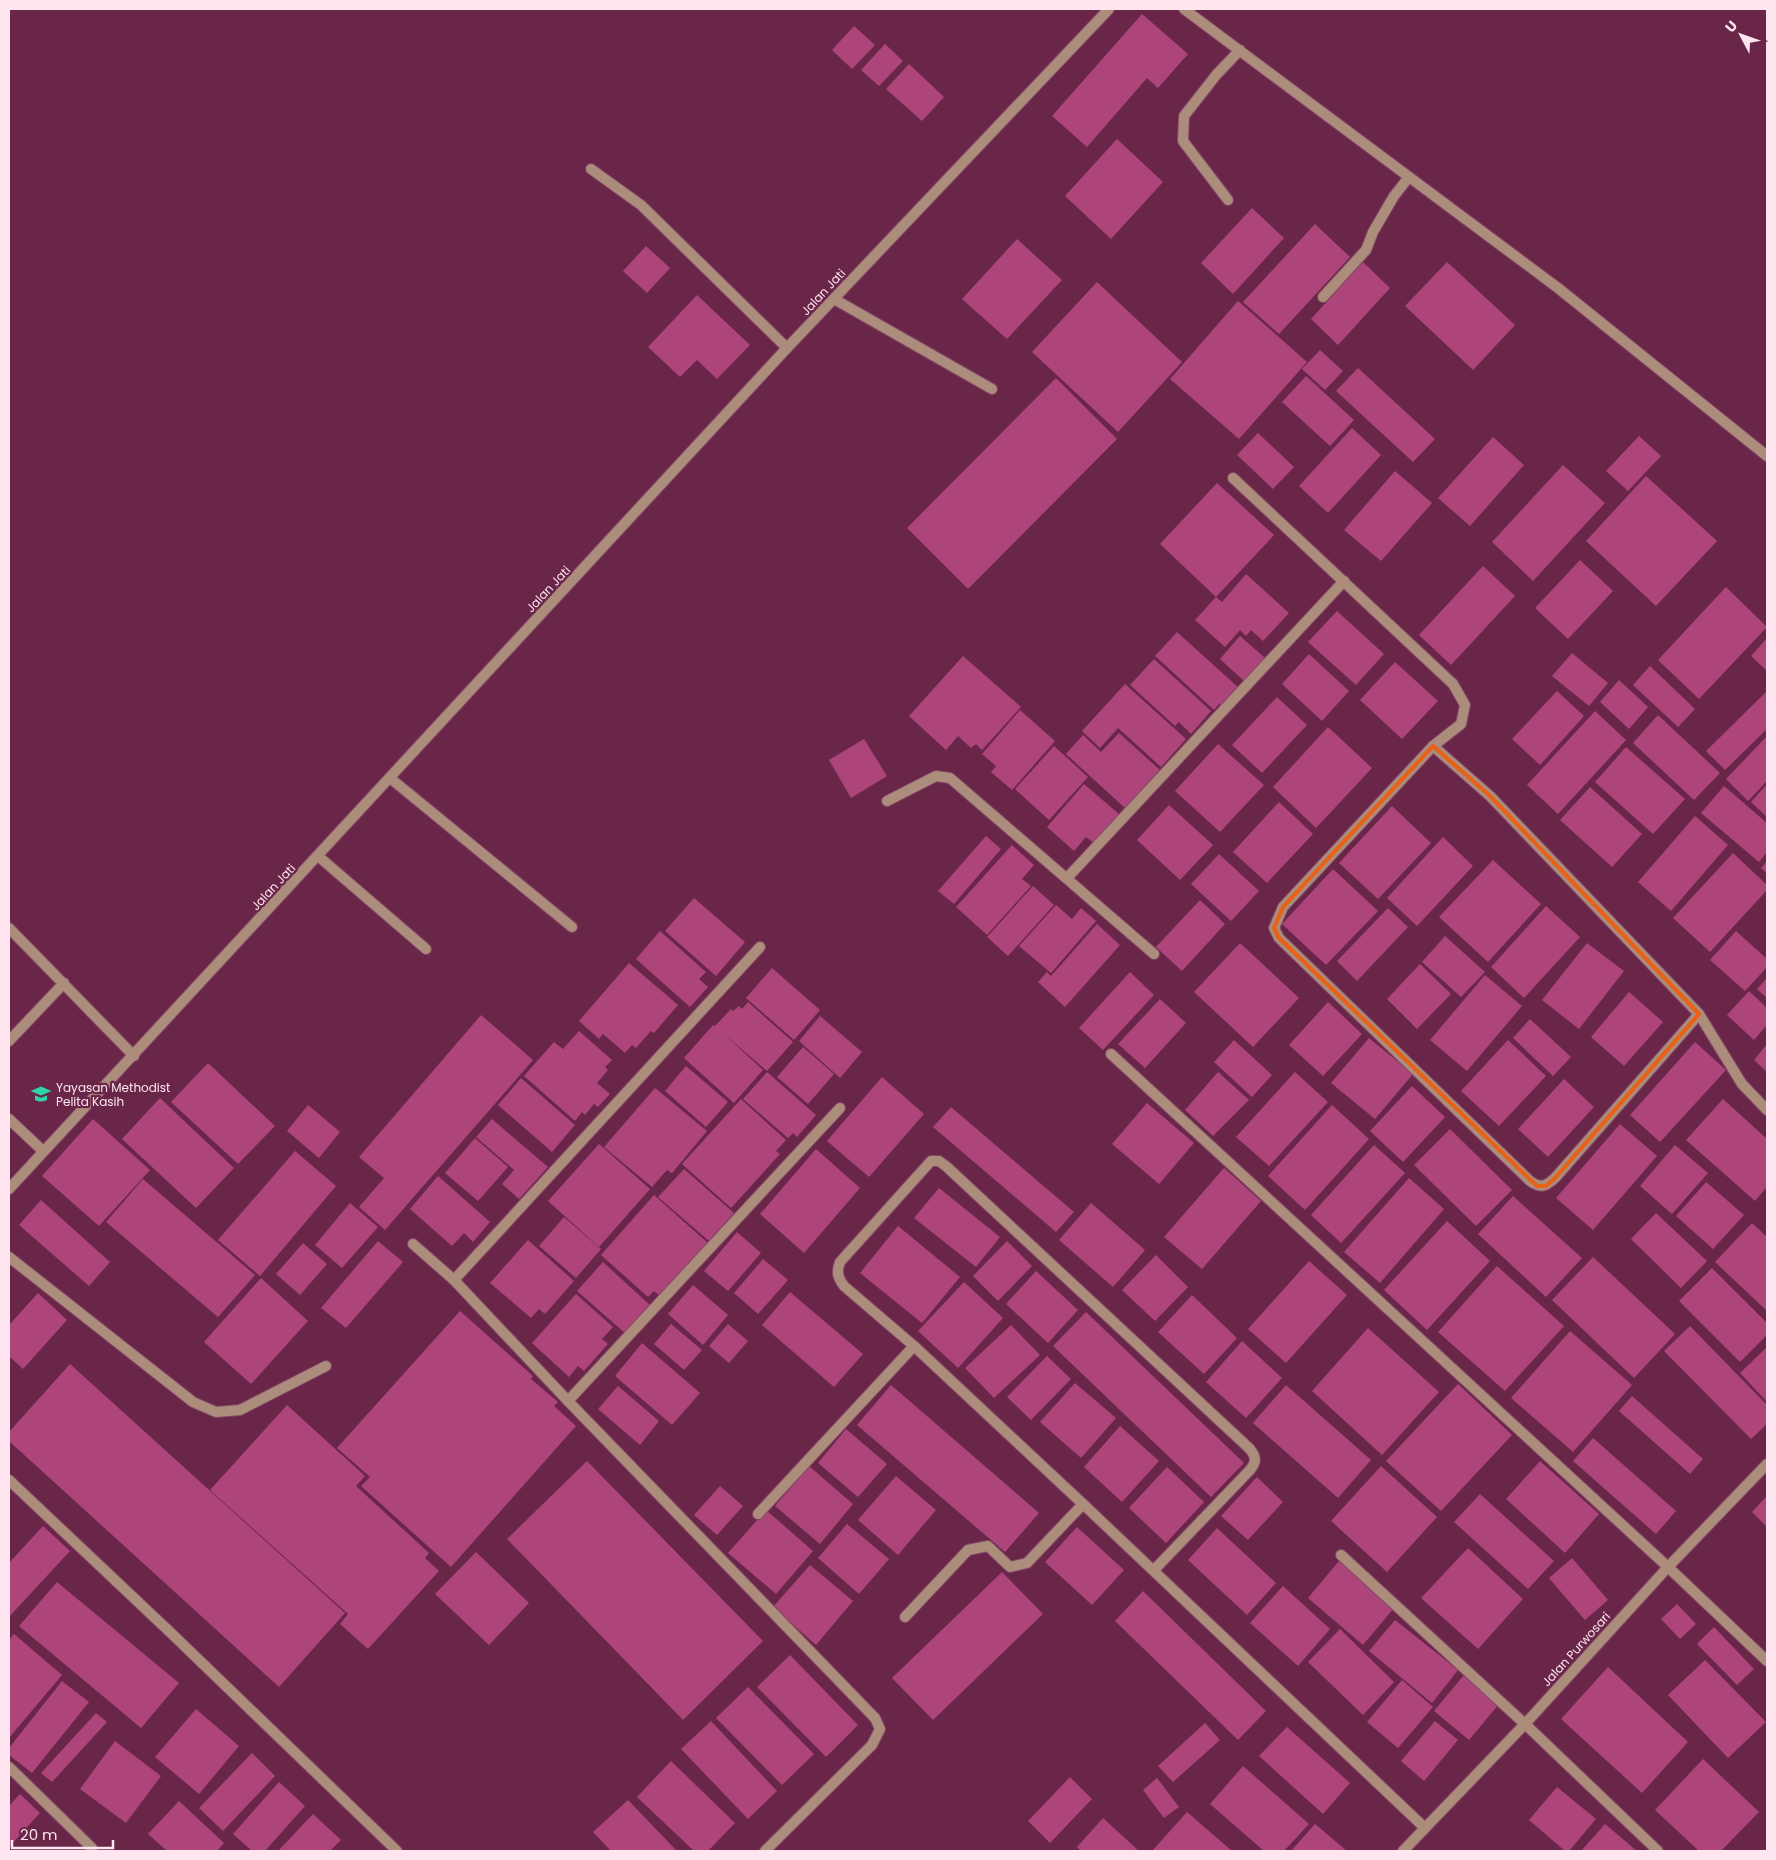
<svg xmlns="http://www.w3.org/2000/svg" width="1776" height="1860" viewBox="0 0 1776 1860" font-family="Poppins,sans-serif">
  <rect width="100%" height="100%" fill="#692649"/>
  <!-- building -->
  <g fill="#ad457b">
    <polygon points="1142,14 1188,54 1158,88 1147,78 1087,147 1052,116"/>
    <polygon points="854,26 875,45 852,69 832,50"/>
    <polygon points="885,44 903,61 879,86 861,70"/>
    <polygon points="909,64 944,97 922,121 886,89"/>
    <polygon points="1117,139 1163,182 1111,239 1065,196"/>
    <polygon points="1252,208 1284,238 1233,294 1201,263"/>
    <polygon points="1315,224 1350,257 1279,334 1243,302"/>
    <polygon points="1017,239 1062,280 1007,339 962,299"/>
    <polygon points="646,246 670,268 647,293 623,271"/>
    <polygon points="1363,262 1390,288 1338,345 1311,319"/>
    <polygon points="1447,262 1515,325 1473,370 1405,306"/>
    <polygon points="1097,282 1182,362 1118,432 1032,352"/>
    <polygon points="697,295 750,345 717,379 697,360 680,377 648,347"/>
    <polygon points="1238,301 1307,362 1239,439 1170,379"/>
    <polygon points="1320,350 1343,371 1325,390 1302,369"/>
    <polygon points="1358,368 1435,439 1413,462 1336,391"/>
    <polygon points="1306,376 1354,420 1330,446 1282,402"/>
    <polygon points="1056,378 1117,439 968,589 907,528"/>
    <polygon points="1352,428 1381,455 1328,513 1299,486"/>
    <polygon points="1258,433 1294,467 1273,489 1237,455"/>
    <polygon points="1639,436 1661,456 1628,491 1606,471"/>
    <polygon points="1493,437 1524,465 1470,526 1438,498"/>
    <polygon points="1563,465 1605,503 1533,581 1492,542"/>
    <polygon points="1395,471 1432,503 1381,561 1344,530"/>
    <polygon points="1646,476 1717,541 1656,606 1586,541"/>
    <polygon points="1217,483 1274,535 1216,597 1160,544"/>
    <polygon points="1580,560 1613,591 1568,639 1535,608"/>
    <polygon points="1483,566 1515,596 1451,665 1419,635"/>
    <polygon points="1246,574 1289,613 1263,641 1251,630 1246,636 1240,630 1225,647 1195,620 1216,597 1222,602"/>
    <polygon points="1726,587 1767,627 1699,699 1658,660"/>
    <polygon points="1337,611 1384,654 1356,685 1308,642"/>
    <polygon points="1177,632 1240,689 1224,708 1219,704 1214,710 1155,656"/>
    <polygon points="1240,636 1265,658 1244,681 1220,659"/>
    <polygon points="1767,638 1767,671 1751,656"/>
    <polygon points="1572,653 1608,683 1589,706 1552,676"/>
    <polygon points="1309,654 1349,691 1322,721 1282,684"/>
    <polygon points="963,656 1021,707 982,750 976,744 971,748 958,736 946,750 909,716"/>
    <polygon points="1154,659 1211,711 1191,734 1179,722 1175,726 1130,685"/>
    <polygon points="1395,662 1438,701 1402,739 1360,700"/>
    <polygon points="1650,666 1695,709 1678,727 1633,685"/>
    <polygon points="1619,680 1648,707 1629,729 1600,702"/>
    <polygon points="1125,684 1186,739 1161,767 1118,728 1100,748 1082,731"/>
    <polygon points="1557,691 1584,716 1540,765 1512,739"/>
    <polygon points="1766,692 1767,729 1725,770 1706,751"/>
    <polygon points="1277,697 1307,725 1262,773 1232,745"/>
    <polygon points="1020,710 1055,741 1012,790 991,772 996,766 982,754"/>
    <polygon points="1595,711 1626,740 1558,814 1527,785"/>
    <polygon points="1658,715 1720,773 1694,800 1633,743"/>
    <polygon points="1328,727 1372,768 1316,828 1273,787"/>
    <polygon points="1119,733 1161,771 1126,809 1066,754 1083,735 1101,752"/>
    <polygon points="1767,736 1767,781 1748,801 1726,779"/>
    <polygon points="864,739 887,776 851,798 829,760"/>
    <polygon points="1218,744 1264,785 1220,832 1175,791"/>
    <polygon points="1054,746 1088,777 1049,820 1015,789"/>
    <polygon points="1626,747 1685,799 1653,834 1595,782"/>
    <polygon points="1084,784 1119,814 1094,843 1086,837 1074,851 1047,827"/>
    <polygon points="1767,784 1767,817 1751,802"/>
    <polygon points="1724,786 1767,823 1767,852 1759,862 1701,813"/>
    <polygon points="1590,787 1642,834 1612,867 1560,820"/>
    <polygon points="1279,802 1313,834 1267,883 1233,852"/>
    <polygon points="1169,805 1213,845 1180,880 1137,840"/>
    <polygon points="1392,806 1431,843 1378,899 1339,863"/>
    <polygon points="1695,816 1728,845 1671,911 1638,882"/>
    <polygon points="986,836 1001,849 954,904 938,891"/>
    <polygon points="1443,837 1473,866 1417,926 1387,898"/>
    <polygon points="1012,845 1034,865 1022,879 1031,886 987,935 956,907"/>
    <polygon points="1733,853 1767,885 1767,890 1710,952 1673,918"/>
    <polygon points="1219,854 1259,891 1231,921 1191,884"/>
    <polygon points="1493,860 1541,904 1488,962 1439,917"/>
    <polygon points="1767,861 1767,873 1761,868"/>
    <polygon points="1333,869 1378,911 1326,965 1282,924"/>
    <polygon points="1033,886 1054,905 1008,956 987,937"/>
    <polygon points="694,898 745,942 716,976 665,931"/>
    <polygon points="1200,900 1225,924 1182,971 1156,947"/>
    <polygon points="1056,905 1072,919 1081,908 1096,921 1051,973 1019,946"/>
    <polygon points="1546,906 1580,937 1524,998 1491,967"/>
    <polygon points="1388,908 1408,927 1357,981 1337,961"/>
    <polygon points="1097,924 1120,945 1065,1007 1038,982 1047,972 1051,976"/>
    <polygon points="660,931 706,972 699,979 708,987 690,1007 636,959"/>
    <polygon points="1736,931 1767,959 1767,967 1745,991 1710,960"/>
    <polygon points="1445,936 1485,972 1461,997 1422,962"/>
    <polygon points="1240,943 1299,998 1253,1047 1194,992"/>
    <polygon points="1587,943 1624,971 1579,1029 1542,1000"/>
    <polygon points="629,963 678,1005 654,1033 651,1031 636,1048 632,1045 625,1053 603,1034 599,1039 579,1021"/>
    <polygon points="1420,964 1451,994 1417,1029 1387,999"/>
    <polygon points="772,968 820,1010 794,1040 746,998"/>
    <polygon points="1130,972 1154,995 1103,1050 1079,1028"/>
    <polygon points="1485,975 1522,1006 1467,1071 1430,1040"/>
    <polygon points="1767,978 1767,998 1757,989"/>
    <polygon points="1749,991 1767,1008 1767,1025 1754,1040 1727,1015"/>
    <polygon points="1629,992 1663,1022 1624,1066 1591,1037"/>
    <polygon points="1160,999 1186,1023 1145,1068 1118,1044"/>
    <polygon points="748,1002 793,1042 767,1071 724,1034 763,1070 734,1103 684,1058 713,1025 715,1026 731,1009 733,1011 739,1006 742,1009"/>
    <polygon points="1328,1002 1362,1034 1323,1076 1289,1045"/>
    <polygon points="481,1015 533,1060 385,1230 359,1207 384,1178 359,1157"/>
    <polygon points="820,1016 862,1052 840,1078 799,1041"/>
    <polygon points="1530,1019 1571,1057 1553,1076 1513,1038"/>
    <polygon points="579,1031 612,1060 605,1067 608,1070 597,1083 610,1094 598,1107 594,1104 585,1115 582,1112 575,1121 524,1076 554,1042 563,1049"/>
    <polygon points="1369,1038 1413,1074 1375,1119 1331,1083"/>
    <polygon points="1234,1040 1272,1075 1252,1097 1214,1062"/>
    <polygon points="1508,1040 1546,1076 1499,1126 1461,1091"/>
    <polygon points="1695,1042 1726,1070 1660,1142 1630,1115"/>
    <polygon points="1767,1044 1767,1072 1754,1060"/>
    <polygon points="803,1047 834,1074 808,1104 777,1077"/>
    <polygon points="208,1063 275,1126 238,1164 171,1102"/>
    <polygon points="686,1066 728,1102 706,1127 665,1091"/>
    <polygon points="767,1072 816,1115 797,1137 793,1133 788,1138 743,1099"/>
    <polygon points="1218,1072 1249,1100 1213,1136 1185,1110"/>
    <polygon points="1295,1072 1328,1102 1269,1166 1236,1137"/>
    <polygon points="882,1077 924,1114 869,1177 827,1141"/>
    <polygon points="521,1078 575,1125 552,1152 498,1105"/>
    <polygon points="1564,1079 1594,1107 1548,1157 1518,1129"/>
    <polygon points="1412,1086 1445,1117 1403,1162 1370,1131"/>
    <polygon points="655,1088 707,1131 672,1173 667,1170 652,1187 604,1147"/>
    <polygon points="160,1098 234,1168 196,1208 122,1139"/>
    <polygon points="741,1099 786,1140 776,1151 780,1154 731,1208 682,1164"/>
    <polygon points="1723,1099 1767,1139 1767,1187 1755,1201 1686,1140"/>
    <polygon points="1147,1103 1194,1143 1159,1184 1112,1144"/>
    <polygon points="308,1105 340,1132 319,1158 287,1131"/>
    <polygon points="1332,1105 1369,1139 1305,1210 1268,1176"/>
    <polygon points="951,1107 1074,1212 1056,1232 933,1127"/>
    <polygon points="93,1119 150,1170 99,1226 42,1176"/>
    <polygon points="492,1119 548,1167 519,1199 502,1184 514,1170 476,1137"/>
    <polygon points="1620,1124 1657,1156 1593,1230 1556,1198"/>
    <polygon points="1450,1129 1512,1190 1476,1226 1414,1165"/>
    <polygon points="475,1138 508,1167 478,1201 445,1173"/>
    <polygon points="599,1144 650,1189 599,1247 548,1201"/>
    <polygon points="1374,1145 1405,1173 1341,1243 1311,1215"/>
    <polygon points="1675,1145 1708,1173 1672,1214 1640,1186"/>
    <polygon points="816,1149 860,1188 804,1253 760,1214"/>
    <polygon points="295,1151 336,1186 260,1276 218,1240"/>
    <polygon points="1224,1168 1261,1201 1202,1269 1164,1237"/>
    <polygon points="684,1169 734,1213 709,1241 658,1197"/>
    <polygon points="438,1176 490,1222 473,1242 464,1233 452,1246 410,1209"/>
    <polygon points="1409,1178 1444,1209 1380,1283 1344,1252"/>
    <polygon points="143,1179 255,1275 218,1317 106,1222"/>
    <polygon points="1706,1182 1744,1215 1713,1249 1676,1216"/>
    <polygon points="939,1188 1000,1237 976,1267 914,1218"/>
    <polygon points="654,1195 709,1244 661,1297 654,1291 648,1297 601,1255"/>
    <polygon points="1513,1196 1582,1258 1546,1297 1478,1234"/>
    <polygon points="41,1200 110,1262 89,1286 19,1225"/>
    <polygon points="350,1203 378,1227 342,1268 315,1245"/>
    <polygon points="1091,1203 1145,1250 1113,1287 1059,1240"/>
    <polygon points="1656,1213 1707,1261 1681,1288 1631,1239"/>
    <polygon points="564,1217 601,1249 576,1278 539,1246"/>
    <polygon points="1447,1221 1490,1261 1427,1330 1384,1290"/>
    <polygon points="1752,1223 1767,1237 1767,1311 1715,1262"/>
    <polygon points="898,1226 960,1277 922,1323 860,1273"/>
    <polygon points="737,1232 761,1253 728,1291 704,1271"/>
    <polygon points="528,1240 574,1281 545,1314 539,1309 531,1318 490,1283"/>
    <polygon points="378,1241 403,1262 346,1328 321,1308"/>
    <polygon points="1007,1241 1032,1266 998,1301 973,1276"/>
    <polygon points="303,1243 327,1264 300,1295 276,1274"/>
    <polygon points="1156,1255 1188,1287 1155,1321 1122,1290"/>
    <polygon points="1593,1257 1675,1334 1634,1378 1552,1300"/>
    <polygon points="763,1259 788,1280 758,1314 734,1293"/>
    <polygon points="1309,1261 1347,1295 1286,1363 1248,1329"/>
    <polygon points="603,1262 651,1306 626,1334 577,1291"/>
    <polygon points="1497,1266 1564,1326 1505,1391 1438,1332"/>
    <polygon points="1712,1268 1767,1323 1767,1335 1740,1362 1679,1301"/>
    <polygon points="1036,1271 1078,1310 1048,1343 1006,1304"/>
    <polygon points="261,1278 308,1321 251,1384 204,1342"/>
    <polygon points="964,1282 1003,1318 958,1368 918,1331"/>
    <polygon points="693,1285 728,1315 703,1345 668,1314"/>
    <polygon points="790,1292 863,1354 834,1387 762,1325"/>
    <polygon points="38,1293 67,1320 23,1369 9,1356 9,1325"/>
    <polygon points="576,1294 613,1327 602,1339 608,1344 584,1371 578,1366 569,1377 532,1343"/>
    <polygon points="1192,1295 1237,1338 1204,1374 1158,1332"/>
    <polygon points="460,1311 533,1376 531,1379 558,1402 554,1406 576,1426 451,1567 361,1486 370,1477 337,1448"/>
    <polygon points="1086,1312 1244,1463 1211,1497 1053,1346"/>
    <polygon points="671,1324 702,1350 684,1370 654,1344"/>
    <polygon points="728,1324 748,1341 729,1363 709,1346"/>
    <polygon points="1011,1325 1040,1355 994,1398 965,1368"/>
    <polygon points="1690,1326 1767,1405 1767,1424 1751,1439 1664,1351"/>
    <polygon points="1368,1328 1439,1392 1382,1455 1312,1391"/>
    <polygon points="1570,1331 1632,1385 1573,1452 1511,1398"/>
    <polygon points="1242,1341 1282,1378 1246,1418 1206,1382"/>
    <polygon points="642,1343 700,1393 672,1425 615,1376"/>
    <polygon points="1767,1347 1767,1402 1740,1373"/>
    <polygon points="1047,1356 1071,1379 1031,1420 1007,1397"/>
    <polygon points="70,1364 345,1613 279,1687 9,1441 9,1432"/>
    <polygon points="1075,1383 1116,1418 1081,1458 1040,1422"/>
    <polygon points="1458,1384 1512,1435 1441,1511 1386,1461"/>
    <polygon points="891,1385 1039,1513 1005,1552 857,1425"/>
    <polygon points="1286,1385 1371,1460 1338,1498 1253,1423"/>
    <polygon points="618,1386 659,1421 640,1445 598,1409"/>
    <polygon points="1632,1396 1703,1459 1690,1474 1619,1411"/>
    <polygon points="287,1405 365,1476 356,1486 429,1553 425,1558 439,1571 368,1649 340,1624 348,1614 210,1490"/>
    <polygon points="1120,1426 1159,1461 1122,1502 1084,1467"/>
    <polygon points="846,1429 887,1464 858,1497 818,1463"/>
    <polygon points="1593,1438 1676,1511 1656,1534 1573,1461"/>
    <polygon points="587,1461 763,1641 683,1720 507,1539"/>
    <polygon points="1540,1461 1599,1514 1565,1553 1506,1499"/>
    <polygon points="809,1466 853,1504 820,1544 775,1506"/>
    <polygon points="1381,1466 1437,1517 1387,1572 1331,1521"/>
    <polygon points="1167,1467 1204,1502 1166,1543 1129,1508"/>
    <polygon points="896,1476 936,1510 898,1555 858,1520"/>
    <polygon points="1257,1477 1283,1502 1248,1540 1221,1516"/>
    <polygon points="720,1486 743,1506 717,1535 694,1515"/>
    <polygon points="1480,1494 1554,1561 1528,1589 1454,1522"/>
    <polygon points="1767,1496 1767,1527 1752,1512"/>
    <polygon points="766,1510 813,1551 776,1594 728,1553"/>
    <polygon points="847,1524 889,1559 859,1594 818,1558"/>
    <polygon points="43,1526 70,1551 9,1617 9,1563"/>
    <polygon points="1077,1527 1124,1570 1092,1605 1045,1562"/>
    <polygon points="1217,1528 1276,1583 1247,1615 1188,1560"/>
    <polygon points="1468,1548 1523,1599 1478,1649 1421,1598"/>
    <polygon points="476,1552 529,1603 489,1645 435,1594"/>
    <polygon points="1572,1558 1608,1600 1585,1620 1549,1578"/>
    <polygon points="1339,1561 1394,1608 1363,1645 1308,1598"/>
    <polygon points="810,1565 853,1601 816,1645 773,1607"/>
    <polygon points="1002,1572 1043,1614 933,1720 892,1678"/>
    <polygon points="57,1582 179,1683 141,1728 19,1626"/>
    <polygon points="1283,1586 1330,1629 1298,1666 1250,1623"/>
    <polygon points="1143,1591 1266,1711 1238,1740 1115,1621"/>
    <polygon points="1677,1604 1696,1624 1680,1639 1661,1619"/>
    <polygon points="1395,1620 1458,1670 1432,1703 1369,1651"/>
    <polygon points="1714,1627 1754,1669 1737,1685 1697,1644"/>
    <polygon points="1340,1629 1394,1682 1363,1715 1308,1662"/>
    <polygon points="14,1634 62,1675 9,1738 9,1640"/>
    <polygon points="790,1655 858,1725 826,1757 757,1687"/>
    <polygon points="1705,1660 1766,1722 1728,1758 1668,1695"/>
    <polygon points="1608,1667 1688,1742 1642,1793 1561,1719"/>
    <polygon points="1464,1675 1499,1704 1469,1740 1434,1711"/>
    <polygon points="1402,1680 1433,1707 1398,1748 1367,1722"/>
    <polygon points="62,1681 89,1702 32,1773 9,1755 9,1748"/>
    <polygon points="748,1687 814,1754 782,1785 716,1718"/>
    <polygon points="196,1709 239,1746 199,1794 155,1757"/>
    <polygon points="96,1713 107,1722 52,1782 41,1773"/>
    <polygon points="711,1721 777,1791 748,1819 681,1749"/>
    <polygon points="1435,1721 1458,1740 1424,1781 1401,1761"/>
    <polygon points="1205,1723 1220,1740 1173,1782 1158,1766"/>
    <polygon points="1287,1727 1350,1783 1323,1814 1259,1756"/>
    <polygon points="115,1741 161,1776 126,1823 80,1789"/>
    <polygon points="252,1753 275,1776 223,1831 199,1808"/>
    <polygon points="1703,1759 1759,1812 1721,1851 1699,1851 1655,1810"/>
    <polygon points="671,1761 735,1823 708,1851 694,1851 637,1797"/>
    <polygon points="1243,1766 1309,1824 1284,1851 1264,1851 1210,1804"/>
    <polygon points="1070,1777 1092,1799 1050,1843 1028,1821"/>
    <polygon points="1157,1778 1179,1807 1164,1818 1143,1790"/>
    <polygon points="279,1782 305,1806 265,1851 252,1851 233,1834"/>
    <polygon points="1557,1787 1596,1819 1569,1851 1565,1851 1529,1820"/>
    <polygon points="20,1794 40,1813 9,1847 9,1806"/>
    <polygon points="628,1800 677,1851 611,1851 593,1832"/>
    <polygon points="179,1801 224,1843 217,1851 167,1851 148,1834"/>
    <polygon points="1187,1812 1232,1851 1152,1851"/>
    <polygon points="313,1814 341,1840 330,1851 278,1851"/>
    <polygon points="1103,1818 1139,1851 1081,1851 1077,1847"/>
    <polygon points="1315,1824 1347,1851 1291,1851"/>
    <polygon points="1605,1824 1637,1851 1581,1851"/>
  </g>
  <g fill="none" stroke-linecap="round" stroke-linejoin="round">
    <!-- lane casing -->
    <g stroke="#844867" stroke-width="12">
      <g id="lane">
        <polyline points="591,169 641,205 787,348"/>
        <polyline points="1228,200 1183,141 1184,116 1217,74 1240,50"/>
        <polyline points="1323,297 1366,250 1373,232 1394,196 1409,177"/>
        <polyline points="834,299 992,389"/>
        <polyline points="390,778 572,927"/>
        <polyline points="318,856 426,949"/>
        <polyline points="9,928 134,1056"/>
        <polyline points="9,1041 64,983"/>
        <polyline points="9,1119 43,1151"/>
        <polyline points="9,1257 193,1402 216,1412 240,1410 326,1366"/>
      </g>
    </g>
    <!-- street casing -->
    <g stroke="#844867" stroke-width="12">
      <g id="street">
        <polyline points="1184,9 1558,288 1767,456"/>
        <polyline points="1233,478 1453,684 1465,705 1461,724 1433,746 1490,796 1699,1014 1742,1084 1767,1110"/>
        <path d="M 1433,746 L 1283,907 L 1274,928 L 1279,938 L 1530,1181 C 1541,1189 1546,1186 1555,1178 L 1699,1014"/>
        <polyline points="887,801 936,776 950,778 1154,954"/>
        <polyline points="1067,878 1344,581"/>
        <polyline points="1111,1054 1668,1567 1767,1661"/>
        <polyline points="9,1189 787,348 1109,9"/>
        <polyline points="413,1244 454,1280 568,1401 875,1718 880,1729 872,1745 765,1851"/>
        <polyline points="454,1280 760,947"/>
        <polyline points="568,1401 840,1108"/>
        <polyline points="9,1480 171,1633 397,1851"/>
        <polyline points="758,1514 914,1346"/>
        <polyline points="1341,1555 1525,1724 1658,1851"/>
        <path d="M 1154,1570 L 1250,1470 C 1257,1461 1256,1457 1250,1449 L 947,1167 L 939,1161 L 931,1161 L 840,1262 C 836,1272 838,1278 844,1286 L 914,1346 L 1083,1504 L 1425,1828"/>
        <polyline points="905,1617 968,1550 988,1546 1010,1567 1027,1563 1083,1504"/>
        <polyline points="9,1767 92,1848"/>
        <polyline points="1403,1851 1525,1724 1668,1567 1767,1464"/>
      </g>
    </g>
    <!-- lane -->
    <use href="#lane" stroke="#ac8c7a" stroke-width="10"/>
    <!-- street -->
    <use href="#street" stroke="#ac8c7a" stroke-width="10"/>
  </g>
  <!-- marked area -->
  <path fill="none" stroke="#e96017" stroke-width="4" stroke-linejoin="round" d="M 1433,746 L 1490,796 L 1699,1014 L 1555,1178 L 1546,1186 L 1537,1186 L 1279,938 L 1274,928 L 1283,907 Z"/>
  <!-- icons -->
  <defs>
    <g id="school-bare" transform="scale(1.5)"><path d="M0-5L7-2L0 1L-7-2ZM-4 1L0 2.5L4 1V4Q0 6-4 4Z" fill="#2fd4aa" stroke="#692649" stroke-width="2.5" paint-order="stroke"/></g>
  </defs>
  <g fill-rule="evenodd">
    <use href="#school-bare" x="41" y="1094"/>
  </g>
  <g text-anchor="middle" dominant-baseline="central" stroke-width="4.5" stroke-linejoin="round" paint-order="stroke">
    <!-- street labels -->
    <g font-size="12" fill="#fee5ef" stroke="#692649">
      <text transform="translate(823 292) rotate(-47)">Jalan Jati</text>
      <text transform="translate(548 589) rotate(-47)">Jalan Jati</text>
      <text transform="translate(273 887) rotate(-47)">Jalan Jati</text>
      <text transform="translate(1576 1649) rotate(-48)">Jalan Purwosari</text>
    </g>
    <!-- poi labels -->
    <g font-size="12" fill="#fee5ef" stroke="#692649" text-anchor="start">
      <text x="56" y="1087">Yayasan Methodist<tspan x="56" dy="14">Pelita Kasih</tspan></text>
    </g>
  </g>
  <!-- border -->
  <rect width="1776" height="1860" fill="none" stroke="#fee5ef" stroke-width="20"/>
  <!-- north arrow -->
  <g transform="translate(1741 35) rotate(311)" stroke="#692649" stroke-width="4" paint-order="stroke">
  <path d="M0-4L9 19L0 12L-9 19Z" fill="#fee5ef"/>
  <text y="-8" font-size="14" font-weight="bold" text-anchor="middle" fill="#fee5ef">U</text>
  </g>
  <!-- scale -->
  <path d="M12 1840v8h101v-8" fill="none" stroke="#fee5ef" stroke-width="2.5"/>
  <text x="20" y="1840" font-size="15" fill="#fee5ef" stroke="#692649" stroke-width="4" paint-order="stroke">20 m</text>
</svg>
